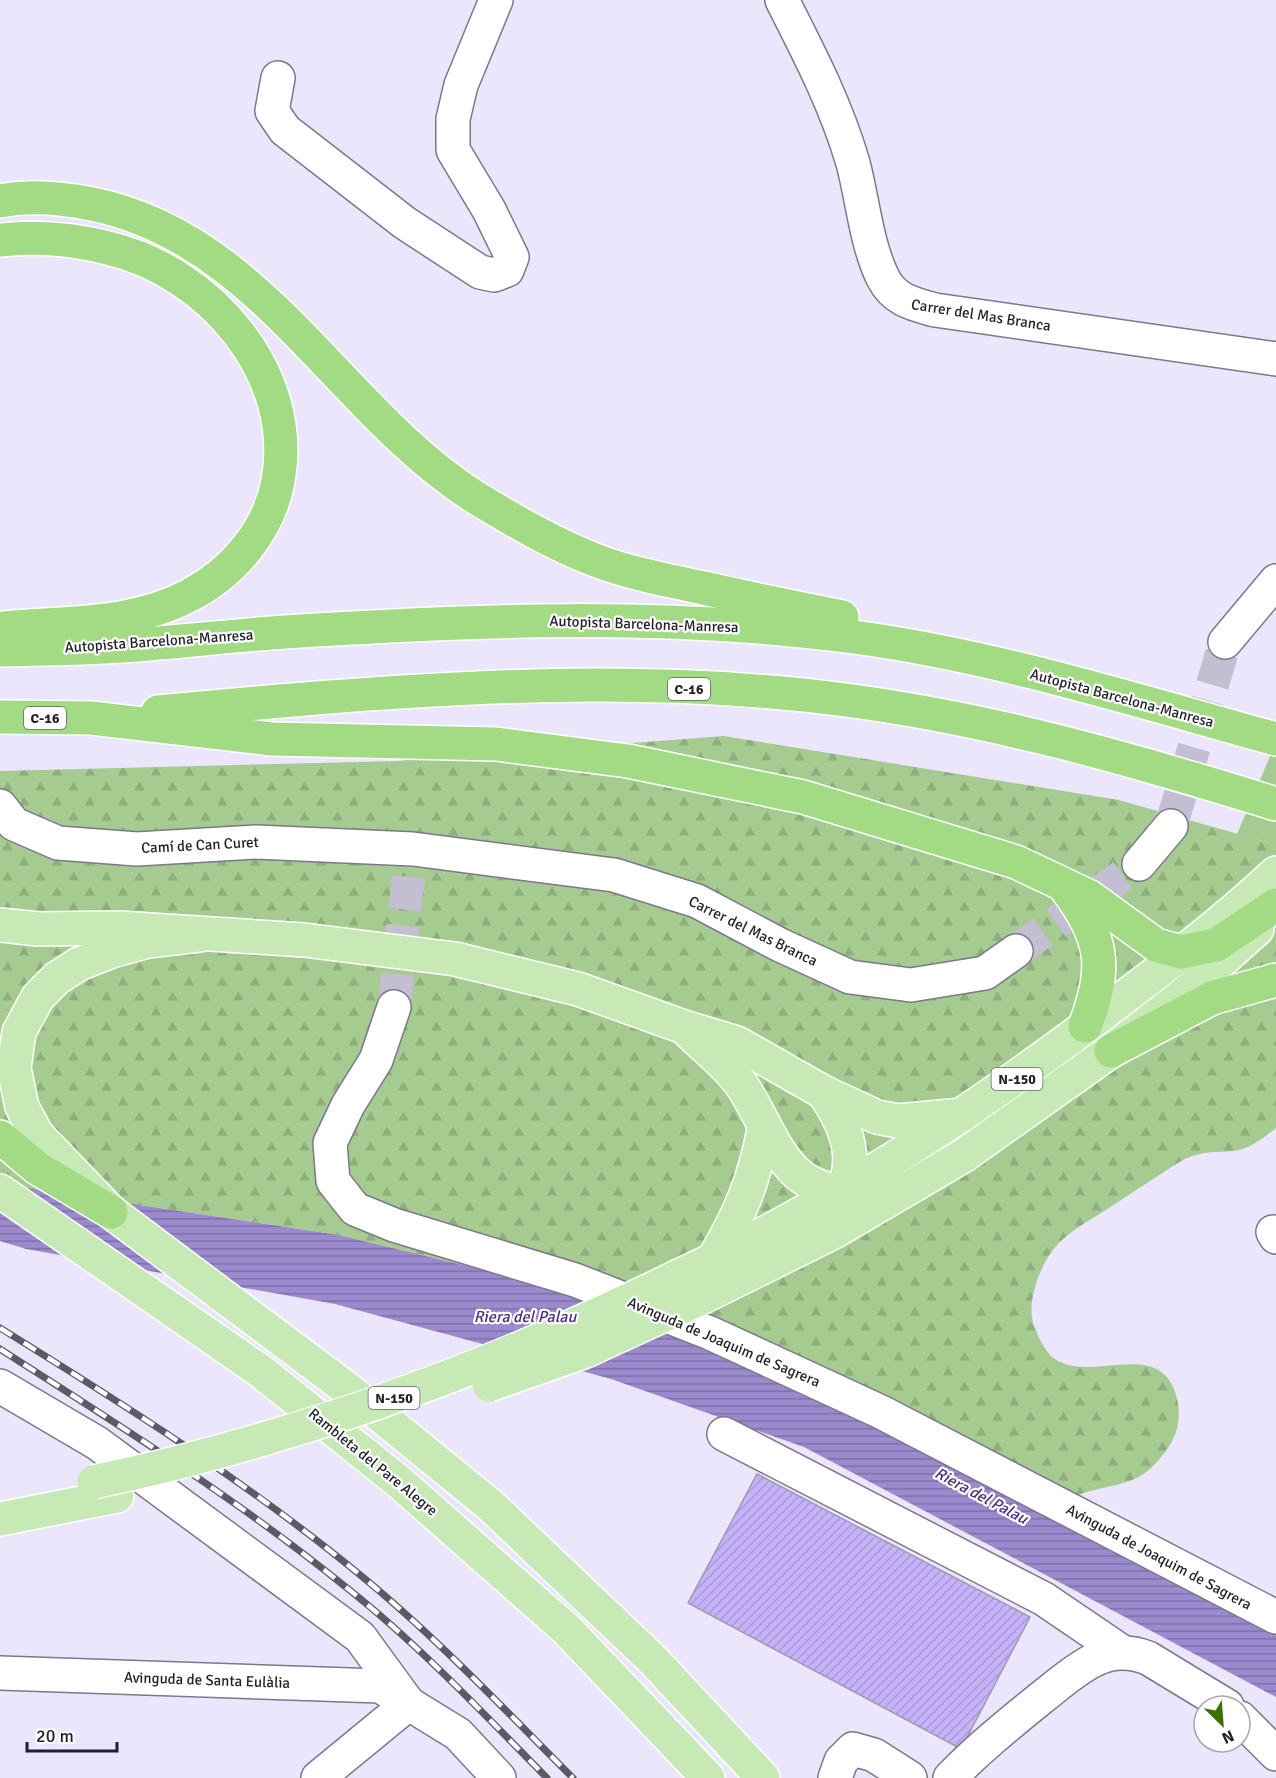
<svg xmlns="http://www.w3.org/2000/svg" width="1276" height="1778" viewBox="0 0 1276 1778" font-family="Signika,sans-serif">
  <defs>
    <pattern id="forest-firs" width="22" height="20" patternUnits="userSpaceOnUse" patternTransform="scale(1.5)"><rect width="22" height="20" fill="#a5cb91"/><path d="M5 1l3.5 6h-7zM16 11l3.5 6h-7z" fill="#8eae7d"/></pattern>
    <pattern id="water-rules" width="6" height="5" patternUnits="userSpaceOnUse" patternTransform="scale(1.5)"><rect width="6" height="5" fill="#9c8ace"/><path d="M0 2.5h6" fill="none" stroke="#7f70a7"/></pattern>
    <pattern id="building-hatch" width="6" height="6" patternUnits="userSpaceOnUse" patternTransform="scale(1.5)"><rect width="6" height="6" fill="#c5b2f9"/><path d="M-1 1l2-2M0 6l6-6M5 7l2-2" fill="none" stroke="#a999d5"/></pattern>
  </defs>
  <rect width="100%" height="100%" fill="#ebe6fc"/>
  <!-- grass -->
  <polygon fill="#a5cb91" points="1276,742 1276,845 1237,834"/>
  <!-- forest -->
  <path fill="url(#forest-firs)" d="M 724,736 L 1119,800 L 1276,845 L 1276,1128 C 1263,1138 1250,1149 1234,1151 C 1213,1153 1204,1150 1183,1160 C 1161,1173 1140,1188 1118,1202 C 1098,1216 1076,1226 1058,1244 C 1041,1262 1024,1304 1035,1328 C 1040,1340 1046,1355 1058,1361 C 1098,1382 1165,1335 1178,1403 C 1182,1428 1172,1446 1155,1464 C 1133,1489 1099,1484 1072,1498 C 1064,1502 1057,1509 1049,1514 L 541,1284 L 339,1235 L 0,1184 L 0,771 L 398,761 Z"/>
  <!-- water -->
  <polygon fill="url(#water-rules)" points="0,1184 339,1235 541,1284 799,1388 1049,1514 1276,1634 1276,1697 804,1447 611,1379 335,1304 26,1249 0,1241"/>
  <!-- building -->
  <polygon fill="url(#building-hatch)" stroke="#9f9aae" stroke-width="1.5" points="757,1474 1030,1617 961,1749 688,1603"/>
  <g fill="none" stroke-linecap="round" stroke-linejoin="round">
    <!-- minor-tunnel -->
    <g stroke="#c3bed1" stroke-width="33" stroke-dasharray="33 16" stroke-linecap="butt">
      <polyline points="1171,826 1225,642"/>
      <polyline points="1016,951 1139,864"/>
      <polyline points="394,1007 410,864"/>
    </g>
    <!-- minor casing -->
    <g stroke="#7c778b" stroke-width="36">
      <g id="minor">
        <path d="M 782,0 C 809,53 836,105 853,163 C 863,201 866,243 883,278 C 894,300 913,304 935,310 L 1276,359"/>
        <polyline points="278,78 272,111 285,130 405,223 480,272 494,275 507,270 512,257 489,210 453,150 453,119 461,85 496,0"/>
        <polyline points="1225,642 1276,581"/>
        <polyline points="0,806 14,824 58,843 137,849 256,842 413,849 614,875 697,901 780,945 850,977 911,985 985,973 1016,951"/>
        <polyline points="1139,864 1171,826"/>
        <polyline points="394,1007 376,1060 348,1105 330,1143 333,1181 355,1209 394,1225 575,1280 710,1333 881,1412 1276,1617"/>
        <polyline points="1273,1232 1276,1237"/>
        <polyline points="0,1386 97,1443 360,1637 406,1700"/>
        <polyline points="724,1434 1044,1599 1122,1652"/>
        <polyline points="0,1673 380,1686 458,1734 499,1778"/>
        <polyline points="1240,1718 1276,1754"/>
        <polyline points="318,1778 408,1704"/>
        <polyline points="835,1778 841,1761 853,1749 874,1755 910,1778"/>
        <path d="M 950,1778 C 978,1749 1009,1724 1041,1698 C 1058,1685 1074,1670 1094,1660 C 1111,1651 1130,1651 1148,1658 L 1227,1706"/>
      </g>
    </g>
    <!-- major casing -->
    <g stroke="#fff" stroke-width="36">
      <g id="major">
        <polyline points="0,925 38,929 119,928 304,940 455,959 578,989 684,1027 737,1043 823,1092 877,1117 898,1121 962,1115"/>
        <polyline points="199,935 148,941 112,951 79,964 57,978 38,997 19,1032 14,1068 22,1107 37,1135 111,1212 350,1391 490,1505 653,1660 763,1778"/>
        <path d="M 688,1031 C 706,1049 729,1066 743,1087 C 773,1133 784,1195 853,1191"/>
        <path d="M 823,1092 C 846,1124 863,1165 836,1200"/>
        <polyline points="0,1191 259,1370 398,1481 566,1629 708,1778"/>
        <path d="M 713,1260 C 740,1214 754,1182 764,1129"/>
        <path d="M 681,1275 C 825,1208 958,1122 1085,1027 C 1150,978 1216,929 1276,873"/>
        <polyline points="699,1299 834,1232 963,1156 1111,1051 1182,996 1257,929"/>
        <polyline points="0,1519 117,1496"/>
      </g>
    </g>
    <!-- highway casing -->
    <g stroke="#fff" stroke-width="36">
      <g id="highway">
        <path d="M 0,201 C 30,195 62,198 92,204 C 262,238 340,413 478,499 C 516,522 554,544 595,560 C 631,574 671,581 708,589 C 753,599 797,608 842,617"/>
        <path d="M 0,240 C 36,236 73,239 108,248 C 210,272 298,374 278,481 C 269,530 234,572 190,595 C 132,626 66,622 4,628"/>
        <path d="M 0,650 C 35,649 69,649 104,647 C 164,644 224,636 285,632 C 474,620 665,612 854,637 C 996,656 1138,701 1276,739"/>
        <path d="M 158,712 C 386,691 617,670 845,700 C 992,719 1135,760 1276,804"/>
        <polyline points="0,717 91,718 272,739 496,744 628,761 803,797 1016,862 1090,897 1156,945 1181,952 1216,945 1276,905"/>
        <path d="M 1067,890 C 1104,939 1107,969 1085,1026"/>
        <polyline points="1111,1051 1212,998 1276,980"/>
        <polyline points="0,1137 37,1168 111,1212"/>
      </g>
    </g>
    <!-- minor -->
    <use href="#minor" stroke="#fff" stroke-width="33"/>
    <!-- major -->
    <use href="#major" stroke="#c7e9b5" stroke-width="33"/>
    <!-- highway -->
    <use href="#highway" stroke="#a2db83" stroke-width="33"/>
    <!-- rail casing -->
    <g stroke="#5d5a67" stroke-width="7">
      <g id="rail">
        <path d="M 0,1328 C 123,1404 247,1482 359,1574 C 435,1636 504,1709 573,1778"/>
        <path d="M 0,1349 C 119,1425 237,1499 347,1588 C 419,1645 483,1713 547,1778"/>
      </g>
    </g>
    <!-- rail -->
    <use href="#rail" stroke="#fff" stroke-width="4.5" stroke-dasharray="14" stroke-linecap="butt"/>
    <!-- major-bridge casing -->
    <g stroke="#fff" stroke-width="36" stroke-linecap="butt">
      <g id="major-bridge">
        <polyline points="489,1385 586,1351 699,1299"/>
        <path d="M 94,1482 C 301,1438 492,1368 681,1275"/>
      </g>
    </g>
    <!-- major-bridge -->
    <use href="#major-bridge" stroke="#c7e9b5" stroke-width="33"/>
  </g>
  <g text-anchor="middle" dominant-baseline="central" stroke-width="4.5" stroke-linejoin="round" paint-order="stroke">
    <!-- shield labels -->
    <g fill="#fff" stroke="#646268" stroke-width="1.5">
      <rect x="668" y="678" width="42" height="22" rx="4.5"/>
      <rect x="24" y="707" width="42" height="22" rx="4.5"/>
      <rect x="991.5" y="1068" width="51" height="22" rx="4.5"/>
      <rect x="368.5" y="1387" width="51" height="22" rx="4.5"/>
    </g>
    <g font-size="14" font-weight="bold" fill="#211f27">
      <text x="689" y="689">C-16</text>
      <text x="45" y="718">C-16</text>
      <text x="1017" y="1079">N-150</text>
      <text x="394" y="1398">N-150</text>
    </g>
    <!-- street labels -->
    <g font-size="15" fill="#211f27" stroke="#fff">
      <text transform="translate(981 315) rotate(9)">Carrer del Mas Branca</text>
      <text transform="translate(644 624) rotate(2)">Autopista Barcelona-Manresa</text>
      <text transform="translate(159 641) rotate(-4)">Autopista Barcelona-Manresa</text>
      <text transform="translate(1122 698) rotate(15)">Autopista Barcelona-Manresa</text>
      <text transform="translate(200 845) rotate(-3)">Camí de Can Curet</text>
      <text transform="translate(753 931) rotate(26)">Carrer del Mas Branca</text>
      <text transform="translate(724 1342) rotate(23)">Avinguda de Joaquim de Sagrera</text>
      <text transform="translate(373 1462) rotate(39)">Rambleta del Pare Alegre</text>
      <text transform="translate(1159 1557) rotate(28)">Avinguda de Joaquim de Sagrera</text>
      <text transform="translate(207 1680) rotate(2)">Avinguda de Santa Eulàlia</text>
    </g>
    <!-- water labels -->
    <g font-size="16" font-style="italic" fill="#4a2e7e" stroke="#fff">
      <text x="525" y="1317">Riera del Palau</text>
      <text transform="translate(981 1496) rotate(28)">Riera del Palau</text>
    </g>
  </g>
  <!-- north arrow -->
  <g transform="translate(1222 1724) rotate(155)"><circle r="28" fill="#ffffff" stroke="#a6a5a9" stroke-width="1.5"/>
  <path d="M0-4.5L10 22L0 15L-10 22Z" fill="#387200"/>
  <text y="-9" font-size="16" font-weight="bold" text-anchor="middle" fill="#211f27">N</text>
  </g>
  <!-- scale -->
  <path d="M27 1742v9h90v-9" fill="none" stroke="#211f27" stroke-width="3"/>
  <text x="36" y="1742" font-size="18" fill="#211f27" stroke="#ffffff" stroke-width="4.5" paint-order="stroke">20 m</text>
</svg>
